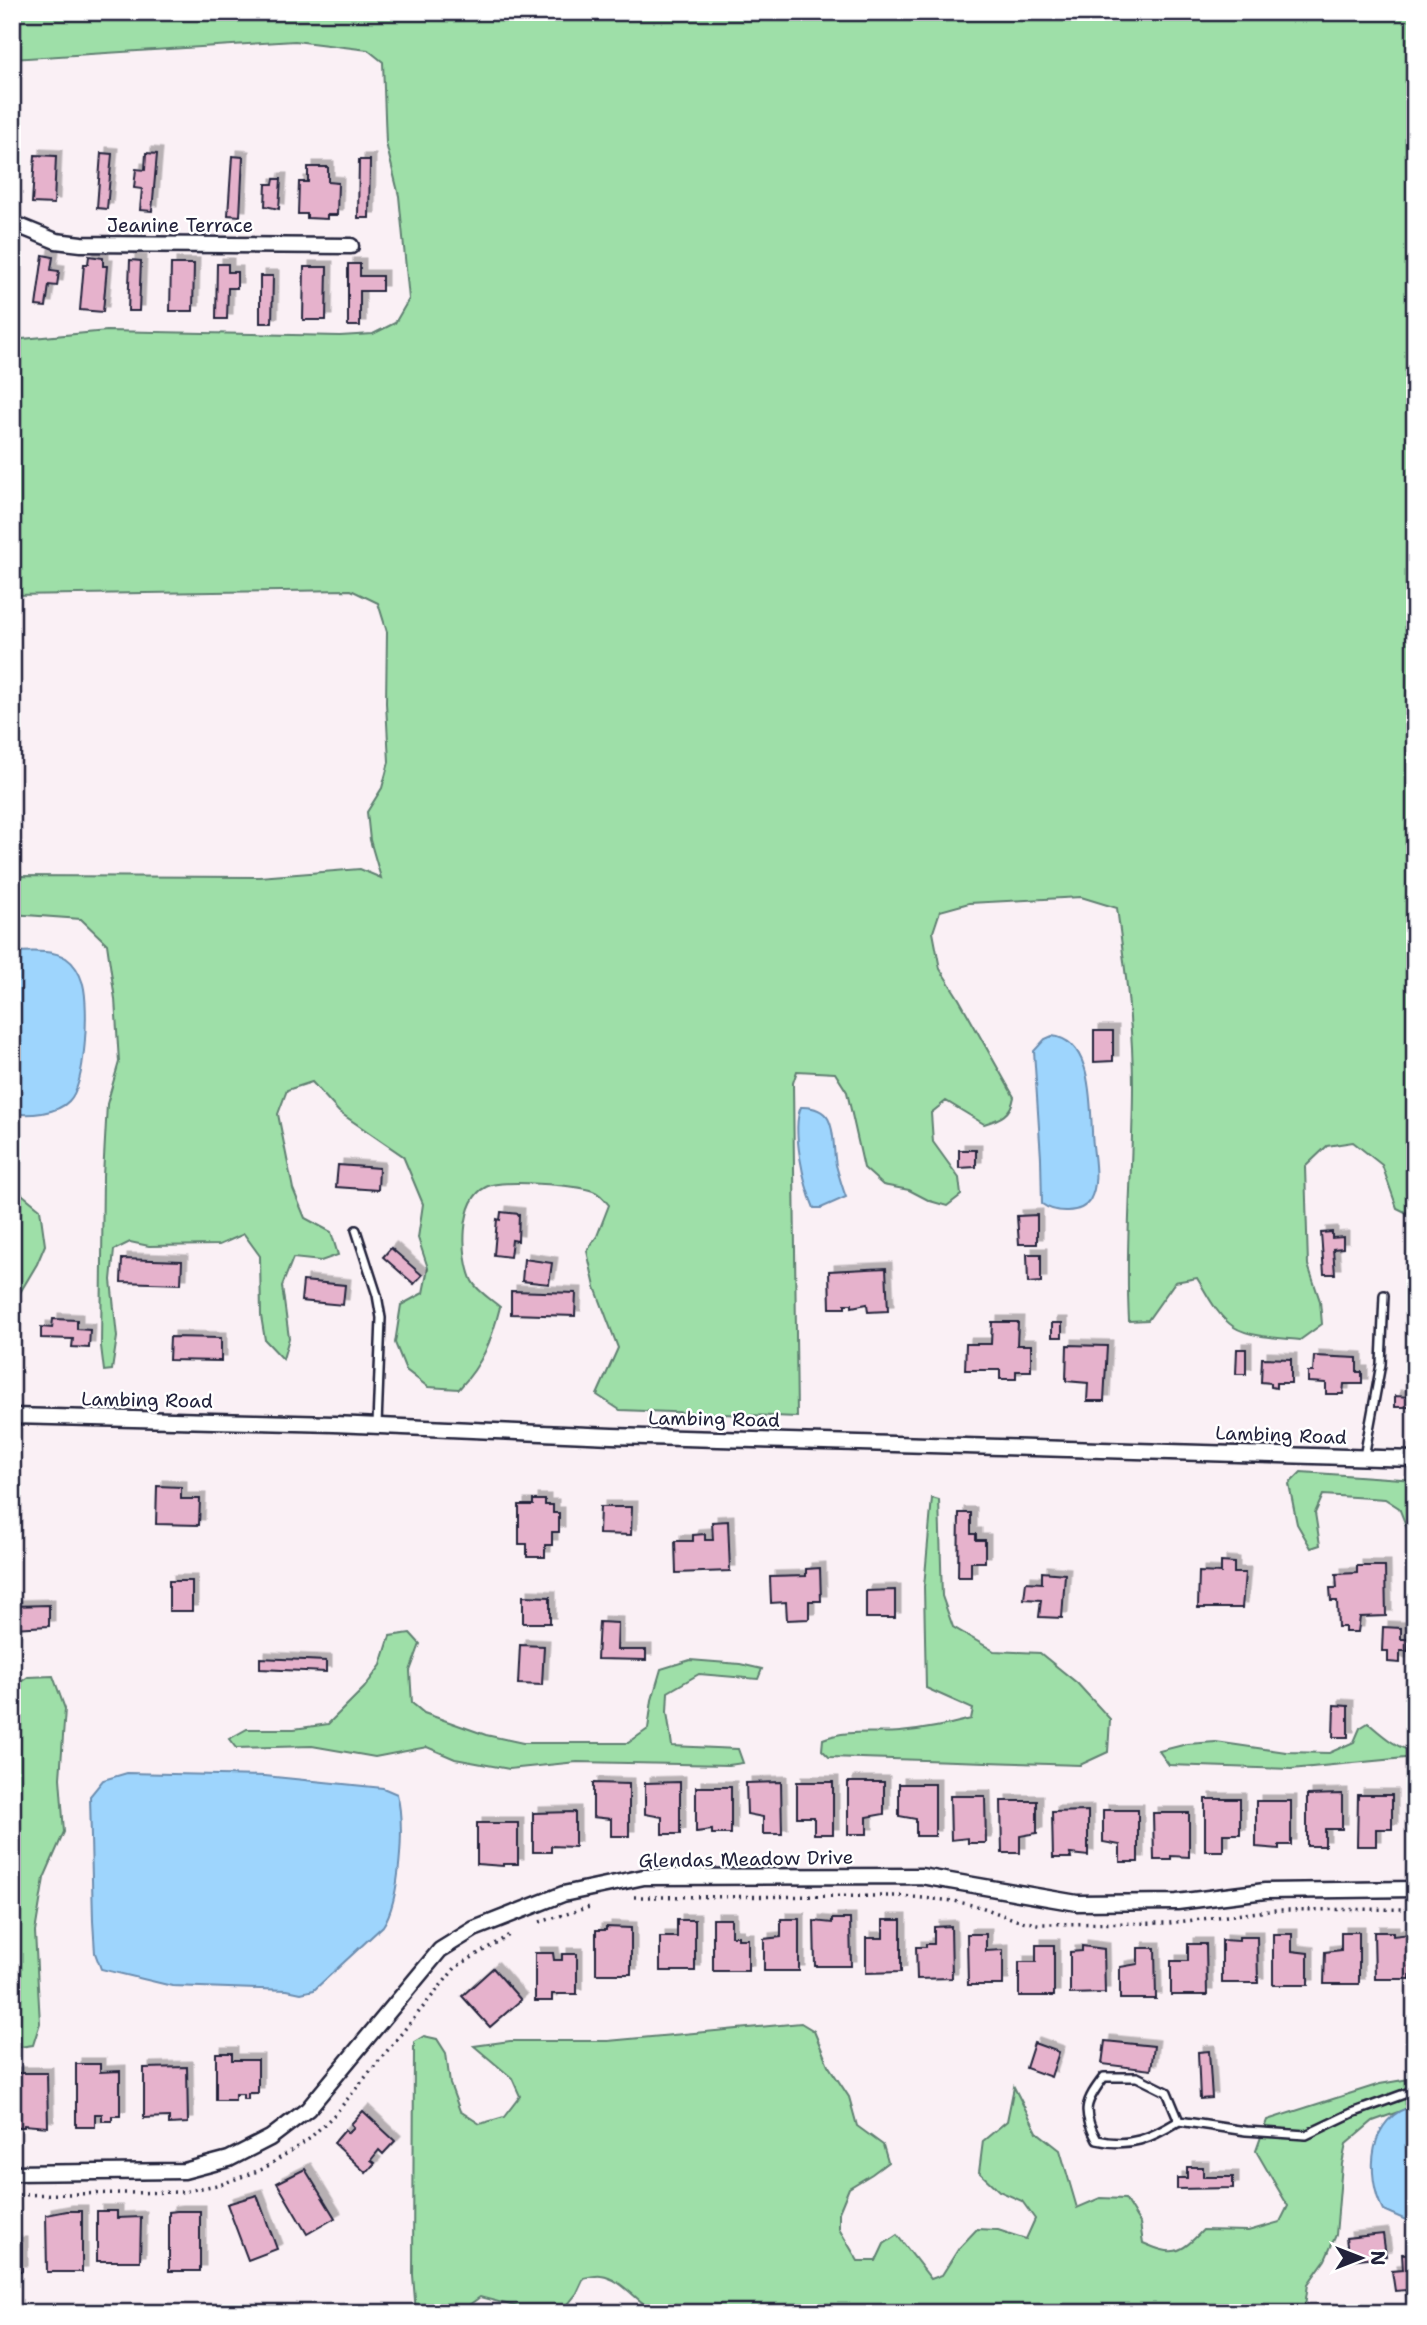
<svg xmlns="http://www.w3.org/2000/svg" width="1427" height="2325" viewBox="0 0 1427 2325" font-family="'Shantell Sans',sans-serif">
  <defs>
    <filter id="shadow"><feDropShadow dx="5.5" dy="-5.5" stdDeviation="0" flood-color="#0004"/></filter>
  </defs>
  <rect width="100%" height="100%" fill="#faf0f5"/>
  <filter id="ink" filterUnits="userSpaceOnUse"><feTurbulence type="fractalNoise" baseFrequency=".0143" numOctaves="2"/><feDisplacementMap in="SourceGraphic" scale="14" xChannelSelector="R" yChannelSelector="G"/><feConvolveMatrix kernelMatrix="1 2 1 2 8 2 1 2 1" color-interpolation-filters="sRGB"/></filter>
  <g filter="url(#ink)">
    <!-- green -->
    <g fill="#9edfa8" stroke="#608072" stroke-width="2">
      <path d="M 12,12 L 1415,12 L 1415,1217 L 1397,1208 L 1382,1165 L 1353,1142 L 1327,1146 L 1305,1167 L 1308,1265 L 1320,1301 L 1322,1324 L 1300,1340 C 1282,1338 1249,1337 1234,1327 C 1217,1316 1207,1294 1197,1278 L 1175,1282 L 1148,1320 L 1129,1321 C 1125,1242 1133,1163 1133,1085 C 1133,1025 1125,967 1117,908 L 1081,897 L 969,903 L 940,911 L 933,932 L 940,969 L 959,999 L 1014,1097 C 1011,1115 1000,1119 984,1124 L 946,1101 L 931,1113 L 933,1142 L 959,1178 L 961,1195 L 947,1206 L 930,1201 L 909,1190 L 883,1185 L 864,1168 L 847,1092 L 835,1073 L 797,1071 L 793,1083 L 797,1417 L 620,1410 L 597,1395 L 618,1348 L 595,1287 L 587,1251 L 597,1236 L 609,1205 C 605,1200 599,1193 593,1191 C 575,1185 502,1179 486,1187 C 459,1200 461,1258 472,1281 C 477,1291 492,1300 500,1307 C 491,1342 483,1363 459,1389 L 428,1387 L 406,1370 L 395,1343 L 401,1305 L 423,1293 L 428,1268 L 418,1238 L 423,1204 L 403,1156 L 339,1112 L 312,1082 L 287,1090 L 278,1114 L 293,1189 L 305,1218 L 331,1232 L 338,1255 L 321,1261 L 293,1258 L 282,1286 L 289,1338 L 283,1359 L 265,1340 L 261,1316 L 260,1256 L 244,1234 L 219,1245 L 149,1246 L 130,1242 L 114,1250 L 111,1280 L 117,1337 L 112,1370 L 104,1371 L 101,1346 L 103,1176 L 107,1104 L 119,1062 L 115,999 L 107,944 L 81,919 L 12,914 L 12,876 L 259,877 L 360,869 L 381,878 L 370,840 L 367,812 L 382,788 L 389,762 L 386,703 L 387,632 L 378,603 L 351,590 L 12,595 L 12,340 L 107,331 L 340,336 L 373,334 L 395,323 L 409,299 L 399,196 L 386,143 L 383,62 L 368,50 L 295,41 L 12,59 Z"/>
      <polygon points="12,1186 40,1209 45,1245 37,1264 12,1306"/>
      <polygon points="1301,1472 1415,1480 1415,1525 1407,1528 1399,1508 1385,1499 1323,1495 1315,1513 1320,1545 1311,1548 1297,1524 1289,1484"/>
      <path d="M 932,1498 L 939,1500 L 942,1596 L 953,1627 L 994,1651 L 1040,1653 L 1077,1683 L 1110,1719 L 1108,1752 L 1080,1765 L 829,1757 L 822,1750 L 823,1739 C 847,1729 874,1734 900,1732 C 924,1730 948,1725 971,1719 L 973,1709 L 926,1688 L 924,1587 Z"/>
      <polygon points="410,1633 420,1644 410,1671 412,1703 424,1713 486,1735 523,1743 628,1743 648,1729 652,1700 661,1669 690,1660 740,1664 762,1669 758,1679 699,1674 668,1692 667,1712 672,1746 738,1749 743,1763 729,1765 577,1762 509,1769 455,1759 427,1747 375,1757 312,1746 236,1748 229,1739 247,1729 294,1729 328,1724 364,1688 381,1665 390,1636"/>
      <polygon points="53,1676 65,1709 60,1778 64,1832 44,1878 35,1932 40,2023 33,2045 12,2048 12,1688 28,1677"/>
      <path d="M 1368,1723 C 1381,1734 1398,1750 1415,1751 L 1415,1757 L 1291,1769 L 1169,1765 L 1159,1751 L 1187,1744 L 1216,1742 L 1286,1752 L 1329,1753 L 1354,1742 L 1360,1728 Z"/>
      <path d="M 801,2023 L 814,2031 L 828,2065 L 849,2097 L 857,2126 L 883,2145 L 888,2162 L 872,2174 L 849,2188 L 839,2212 L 839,2229 L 858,2261 L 876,2261 L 884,2244 L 897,2235 L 931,2279 L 942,2275 L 959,2248 L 977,2229 L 998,2230 L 1026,2239 L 1035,2219 L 1022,2201 L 999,2191 L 979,2172 L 983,2141 L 1007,2121 L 1014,2087 L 1037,2132 L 1060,2150 L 1077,2208 L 1100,2198 L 1125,2199 L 1140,2223 L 1143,2243 C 1174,2256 1179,2255 1203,2230 L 1248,2231 L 1280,2222 L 1288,2206 L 1256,2151 L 1267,2120 L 1380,2084 L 1415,2078 L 1415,2106 L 1373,2121 L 1346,2144 L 1342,2164 L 1336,2235 L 1325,2260 L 1308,2284 L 1304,2313 L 840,2313 L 823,2307 L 812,2313 L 662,2313 C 639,2308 625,2279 601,2276 C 596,2275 589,2277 584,2278 L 577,2293 L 561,2313 L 533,2311 L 480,2297 L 458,2313 L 416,2313 L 413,2275 L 414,2042 L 424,2036 L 437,2039 L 446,2053 L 450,2084 L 460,2111 L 480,2124 L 504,2117 L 520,2096 L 512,2078 L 474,2046 L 510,2041 L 608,2041 Z"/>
    </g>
    <!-- water -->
    <g fill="#9ed5fd" stroke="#6c8daf" stroke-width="2">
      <path d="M 12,952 C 28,952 52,949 66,958 C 75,964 80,974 83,984 C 89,1007 86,1084 69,1101 C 57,1114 28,1116 12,1113 Z"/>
      <path d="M 1052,1036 C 1092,1040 1090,1101 1092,1131 C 1092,1152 1101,1180 1090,1200 C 1081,1215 1054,1213 1042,1204 L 1041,1158 L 1034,1051 L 1045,1039 Z"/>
      <path d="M 801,1107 C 840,1106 831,1140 836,1165 C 839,1176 842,1187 846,1197 L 821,1208 L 814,1208 C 804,1185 791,1129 801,1107 Z"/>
      <path d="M 127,1773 L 265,1776 L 383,1788 L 397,1794 C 405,1824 400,1901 383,1926 L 314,1990 L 301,1993 L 287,1990 L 172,1986 L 101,1969 L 95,1953 L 93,1921 L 90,1796 L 103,1780 Z"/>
      <path d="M 1415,2106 L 1415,2224 L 1383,2210 C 1365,2176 1368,2114 1415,2106 Z"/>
    </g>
    <!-- building -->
    <g fill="#e6b2cc" stroke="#22223b" stroke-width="2" filter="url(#shadow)">
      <polygon points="101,153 112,154 107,209 97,208"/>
      <polygon points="146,153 157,154 152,211 140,210 142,189 134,188 136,169 145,170"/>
      <polygon points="35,155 56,156 54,204 32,203"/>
      <polygon points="232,156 243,157 240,216 228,215"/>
      <polygon points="359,160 370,160 369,218 358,218"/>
      <polygon points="308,167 328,167 328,182 338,183 337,215 327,215 327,219 307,218 307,214 298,214 299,182 308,182"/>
      <polygon points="274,179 281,179 279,209 265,206 266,184 273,184"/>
      <polygon points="43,255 53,257 51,270 59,271 57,286 49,285 46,307 36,306"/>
      <polygon points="89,256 103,258 103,266 107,266 103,312 80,310 84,264 88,264"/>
      <polygon points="130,260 141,261 139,311 128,311"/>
      <polygon points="171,264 194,264 193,311 170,311"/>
      <polygon points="217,264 228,264 228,272 237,272 237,288 228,288 227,319 216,319"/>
      <polygon points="348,264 360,264 360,276 382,276 382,291 360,291 360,326 348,326"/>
      <polygon points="304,267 327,267 326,320 303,320"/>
      <polygon points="260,276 273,276 272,323 260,323"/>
      <polygon points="1094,1031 1113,1031 1113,1061 1094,1062"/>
      <polygon points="959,1150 976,1150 976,1167 959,1168"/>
      <polygon points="338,1165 379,1168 378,1190 336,1187"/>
      <polygon points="501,1212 519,1214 518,1241 512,1240 510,1257 494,1255 497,1219 500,1220"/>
      <polygon points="1037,1215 1037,1244 1019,1244 1017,1216"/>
      <polygon points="1332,1232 1332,1238 1343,1237 1343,1248 1333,1249 1335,1274 1324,1274 1321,1233"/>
      <polygon points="391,1248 422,1275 414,1284 383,1257"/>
      <polygon points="1027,1254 1041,1254 1041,1282 1028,1283"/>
      <polygon points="122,1259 182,1261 181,1284 121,1282"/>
      <polygon points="524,1259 552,1263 549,1284 522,1281"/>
      <polygon points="886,1268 888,1311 868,1312 867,1304 852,1307 852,1304 845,1304 845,1308 830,1308 829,1271"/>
      <polygon points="303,1281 345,1285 343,1305 301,1301"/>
      <polygon points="511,1291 576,1293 575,1316 511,1314"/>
      <polygon points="53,1319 77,1320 77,1329 90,1330 89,1348 72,1347 73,1339 41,1338 41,1327 52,1328"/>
      <polygon points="992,1322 1018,1322 1017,1345 1031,1345 1031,1371 1016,1371 1016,1379 1000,1379 1000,1370 965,1370 966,1344 991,1344"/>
      <rect x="1052" y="1323" width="10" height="14"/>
      <polygon points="170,1337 221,1338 221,1361 169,1360"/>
      <polygon points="1067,1345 1107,1346 1104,1401 1087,1401 1088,1383 1066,1381"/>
      <polygon points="1237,1349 1246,1349 1246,1374 1236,1374"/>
      <polygon points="1314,1356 1357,1358 1357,1372 1362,1372 1362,1384 1344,1384 1343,1394 1326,1394 1326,1383 1308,1382 1308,1372 1313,1372"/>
      <polygon points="1262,1358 1291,1359 1291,1383 1276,1383 1276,1388 1271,1387 1271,1383 1261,1382"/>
      <polygon points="1411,1390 1415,1390 1415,1407 1395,1407 1395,1396 1411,1397"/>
      <polygon points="157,1486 181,1487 181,1499 200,1499 199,1525 156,1524"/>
      <polygon points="533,1500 545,1500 545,1505 553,1505 553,1513 559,1513 559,1532 552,1532 552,1545 545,1545 545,1557 527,1557 527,1544 519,1544 519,1505 533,1505"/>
      <polygon points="600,1507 632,1507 631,1535 599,1534"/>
      <polygon points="959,1513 971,1513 971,1534 976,1534 976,1540 985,1540 985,1562 971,1562 971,1577 958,1577"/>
      <polygon points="728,1521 730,1571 676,1573 675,1541 693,1541 693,1535 705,1534 705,1540 713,1540 712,1522"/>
      <polygon points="1221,1562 1234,1563 1234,1573 1245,1573 1242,1608 1198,1608 1199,1572 1221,1573"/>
      <polygon points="1357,1566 1385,1566 1386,1616 1360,1617 1358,1632 1345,1632 1345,1627 1338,1627 1337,1601 1331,1601 1330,1588 1337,1588 1336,1574 1357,1573"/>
      <polygon points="820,1568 821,1601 809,1601 809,1619 787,1620 786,1602 771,1603 770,1577 806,1576 806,1569"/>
      <polygon points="1042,1572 1065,1574 1062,1618 1039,1617 1041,1600 1024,1599 1026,1582 1042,1583"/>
      <rect x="169" y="1581" width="23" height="30"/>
      <polygon points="895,1590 895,1618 866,1618 866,1591"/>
      <polygon points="523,1596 550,1597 550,1623 523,1623"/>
      <polygon points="49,1605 49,1626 12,1628 12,1606"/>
      <polygon points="599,1622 618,1623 617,1650 646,1650 646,1660 597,1659"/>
      <polygon points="1383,1627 1401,1628 1401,1639 1408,1639 1408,1651 1400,1651 1400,1663 1388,1662 1388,1651 1382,1651"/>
      <polygon points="520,1645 544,1646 542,1685 518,1684"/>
      <polygon points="260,1658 326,1661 326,1672 260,1669"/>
      <rect x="1409" y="1689" width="6" height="52"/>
      <polygon points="1334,1705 1348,1706 1348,1737 1333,1737"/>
      <polygon points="680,1782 680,1834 662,1834 662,1817 645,1814 645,1783"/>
      <polygon points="781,1782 782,1834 763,1834 763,1817 747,1814 746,1783"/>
      <polygon points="797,1782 833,1782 833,1834 814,1834 814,1817 797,1817"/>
      <polygon points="848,1782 884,1782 884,1814 867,1817 867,1834 848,1834"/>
      <polygon points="593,1783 629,1784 629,1836 611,1836 611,1819 593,1817"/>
      <polygon points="899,1784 935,1784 935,1836 916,1836 916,1819 899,1816"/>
      <polygon points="696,1787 731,1787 731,1834 712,1834 712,1830 696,1832"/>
      <polygon points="1342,1794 1342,1829 1325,1829 1325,1846 1307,1846 1307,1795"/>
      <rect x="1411" y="1794" width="4" height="51"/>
      <polygon points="1358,1795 1392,1795 1392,1829 1376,1829 1376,1846 1357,1846"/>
      <polygon points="950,1796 985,1796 986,1843 968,1843 968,1838 951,1840"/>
      <polygon points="1205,1799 1240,1799 1240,1834 1223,1834 1223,1851 1205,1851"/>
      <polygon points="1001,1801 1037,1801 1037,1833 1020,1836 1020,1853 1002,1853"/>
      <polygon points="1256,1801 1291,1801 1291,1845 1279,1845 1279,1849 1256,1847"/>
      <polygon points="1103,1810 1138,1810 1138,1862 1120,1862 1120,1845 1103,1842"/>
      <polygon points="1088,1811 1088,1856 1070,1854 1071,1858 1053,1858 1052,1812"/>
      <polygon points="575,1812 575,1847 551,1846 551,1852 533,1852 533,1813"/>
      <polygon points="1153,1813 1189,1813 1189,1857 1171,1856 1171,1860 1154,1860"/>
      <polygon points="477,1823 518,1823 518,1864 503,1864 503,1866 477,1864"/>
      <polygon points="713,1919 731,1919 731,1936 738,1936 738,1939 748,1939 748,1971 713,1971"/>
      <polygon points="781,1919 799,1919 799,1971 764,1971 764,1939 781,1937"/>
      <polygon points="832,1919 850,1919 851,1966 815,1966 814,1921 832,1923"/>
      <polygon points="677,1920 695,1920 695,1971 660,1971 660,1937 677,1937"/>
      <polygon points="883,1920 901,1920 901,1972 866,1973 866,1938 883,1938"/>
      <polygon points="951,1926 952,1978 917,1979 916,1947 926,1947 926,1944 934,1944 934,1927"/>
      <polygon points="606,1927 631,1928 631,1974 596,1974 596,1930 606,1930"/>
      <polygon points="1341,1932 1359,1932 1359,1984 1324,1984 1325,1952 1341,1950"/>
      <polygon points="1374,1932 1393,1932 1393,1936 1410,1934 1410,1979 1375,1979"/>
      <polygon points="967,1934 986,1934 986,1951 1003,1950 1003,1985 968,1985"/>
      <polygon points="1273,1934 1292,1934 1292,1951 1308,1953 1308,1985 1273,1985"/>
      <polygon points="1239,1937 1257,1937 1258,1983 1222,1983 1222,1940 1239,1941"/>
      <polygon points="1188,1944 1206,1944 1207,1995 1171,1995 1171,1961 1188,1961"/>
      <polygon points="1036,1945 1054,1945 1054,1996 1019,1996 1019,1962 1036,1962"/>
      <polygon points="1082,1946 1104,1949 1105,1993 1070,1994 1070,1952 1082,1951"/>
      <polygon points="1138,1948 1155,1948 1156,1999 1120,1999 1120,1967 1138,1964"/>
      <polygon points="535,1953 553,1953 554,1960 562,1960 562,1954 577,1954 577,1994 552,1994 552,2001 535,2001"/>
      <polygon points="493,1968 521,2000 490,2027 462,1996"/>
      <polygon points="1105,2041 1154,2046 1151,2070 1102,2064"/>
      <polygon points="1034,2043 1059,2052 1051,2077 1026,2068"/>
      <polygon points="1209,2051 1212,2098 1200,2099 1198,2052"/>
      <polygon points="216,2053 232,2053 232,2060 258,2060 258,2093 248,2093 248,2099 243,2099 243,2094 235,2094 235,2100 216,2100"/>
      <polygon points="76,2064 100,2064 100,2072 120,2071 120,2116 112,2116 112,2121 102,2121 102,2114 95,2114 95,2127 76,2127"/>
      <polygon points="187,2067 188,2123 169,2124 169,2117 144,2118 144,2068"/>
      <polygon points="13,2073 47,2073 48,2127 24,2125 24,2127 13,2127"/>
      <polygon points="363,2111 395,2141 383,2154 379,2150 371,2160 375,2163 366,2173 334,2143 345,2130 348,2133 354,2127 351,2124"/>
      <polygon points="1187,2167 1203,2167 1203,2177 1233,2177 1233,2188 1177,2189 1177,2178 1187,2178"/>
      <polygon points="305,2169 335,2218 307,2234 277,2183"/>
      <polygon points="257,2195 277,2249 248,2260 227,2204"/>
      <polygon points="67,2211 82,2211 82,2272 47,2272 46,2215"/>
      <polygon points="97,2211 117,2211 117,2218 141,2217 140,2261 97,2261"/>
      <polygon points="177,2211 200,2211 200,2271 169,2271 169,2212"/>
      <polygon points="12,2222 13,2243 22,2243 22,2271 12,2271"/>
      <polygon points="1383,2234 1386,2256 1349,2260 1346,2238"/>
      <polygon points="1415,2253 1415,2306 1408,2307 1406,2290 1395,2291 1392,2271 1403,2270 1402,2254"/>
    </g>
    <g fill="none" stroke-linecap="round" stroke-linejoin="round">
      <!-- lane casing -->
      <g stroke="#22223b" stroke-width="12">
        <g id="lane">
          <polyline points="356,1230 377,1295 381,1318 377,1425"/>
          <polyline points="1364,1457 1381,1364 1384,1295"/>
          <path d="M 1179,2121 L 1167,2092 L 1137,2077 L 1104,2077 C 1085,2102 1081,2111 1097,2140 C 1130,2148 1151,2138 1179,2121 L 1246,2131 L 1306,2135 L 1352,2113 L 1415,2090"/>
        </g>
      </g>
      <!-- street casing -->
      <g stroke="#22223b" stroke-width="19">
        <g id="street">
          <polyline points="12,223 56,241 81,244 351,246"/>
          <polyline points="12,1416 334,1424 612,1436 1415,1459"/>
          <polyline points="12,2173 184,2171 229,2159 270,2138 308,2109 440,1950 474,1929 563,1894 644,1877 921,1876 1077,1903 1177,1902 1265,1891 1415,1889"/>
        </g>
      </g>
      <!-- path -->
      <g stroke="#22223b" stroke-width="3.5" stroke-dasharray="2 5" stroke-linecap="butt">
        <polyline points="634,1897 902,1896 954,1901 981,1907 1016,1920 1037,1924 1169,1923 1276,1910 1415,1909"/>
        <polyline points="540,1922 593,1906"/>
        <polyline points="12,2195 181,2192 222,2184 263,2169 309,2139 336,2113 456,1967 511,1934"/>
      </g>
      <!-- lane -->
      <use href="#lane" stroke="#fff" stroke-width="7"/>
      <!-- street -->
      <use href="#street" stroke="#fff" stroke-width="14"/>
    </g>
  </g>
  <g text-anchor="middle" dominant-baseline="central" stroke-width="5" stroke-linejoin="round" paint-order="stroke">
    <!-- street labels -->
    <g font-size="19" fill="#22223b" stroke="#fff">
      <text x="180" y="225">Jeanine Terrace</text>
      <text transform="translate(147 1400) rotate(1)">Lambing Road</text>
      <text transform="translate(714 1419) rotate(1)">Lambing Road</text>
      <text transform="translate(1281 1435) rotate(2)">Lambing Road</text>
      <text transform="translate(746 1859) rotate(-1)">Glendas Meadow Drive</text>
    </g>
  </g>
  <!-- margin -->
  <rect width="1427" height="2325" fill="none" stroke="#fff" stroke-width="42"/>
  <rect x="21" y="21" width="1385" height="2283" fill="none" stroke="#22223b" stroke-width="2.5" filter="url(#ink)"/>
  <!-- north arrow -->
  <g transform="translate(1361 2258) rotate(90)" stroke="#ffffff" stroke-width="5" paint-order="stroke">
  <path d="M0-5L12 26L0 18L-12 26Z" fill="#22223b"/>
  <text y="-10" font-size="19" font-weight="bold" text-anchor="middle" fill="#22223b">N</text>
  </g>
</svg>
